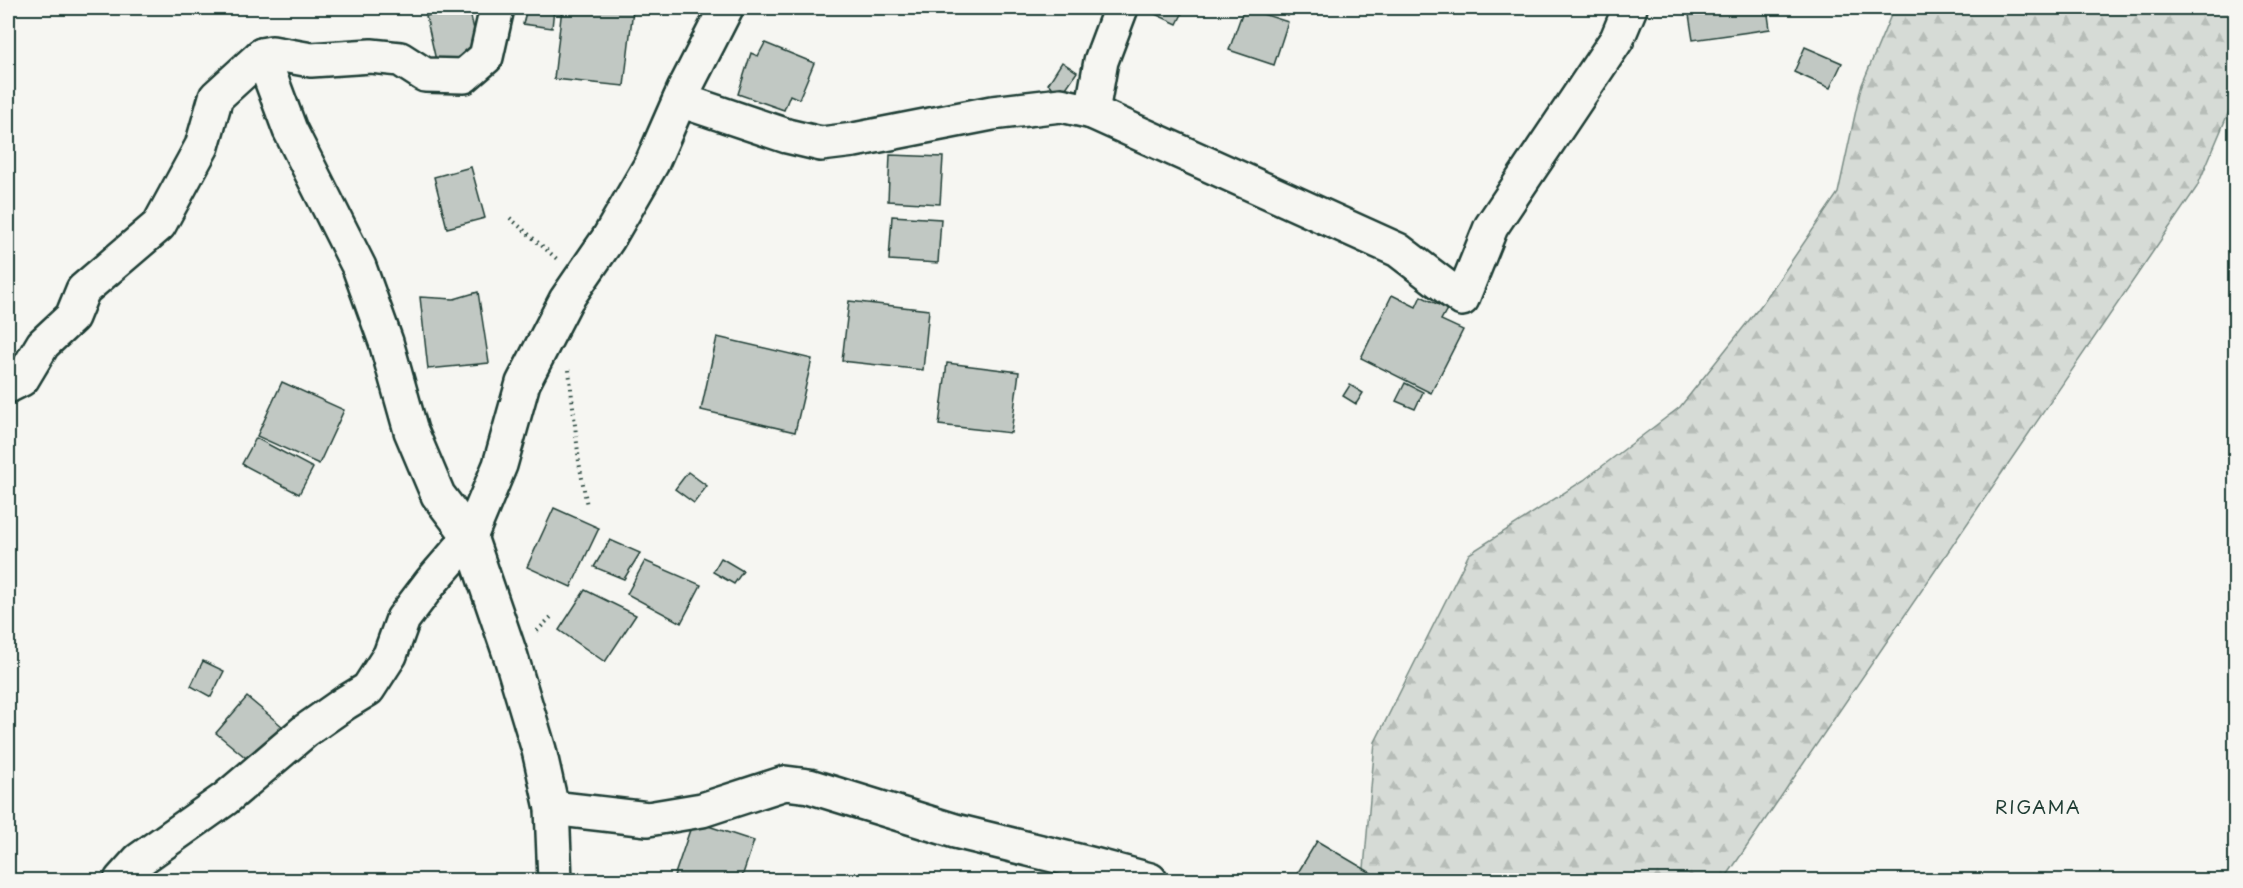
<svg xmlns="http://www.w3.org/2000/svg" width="2243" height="888" viewBox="0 0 2243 888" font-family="'Playpen Sans',sans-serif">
  <defs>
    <pattern id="forest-firs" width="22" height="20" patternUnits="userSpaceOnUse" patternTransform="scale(1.5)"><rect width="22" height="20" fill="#d6dbd6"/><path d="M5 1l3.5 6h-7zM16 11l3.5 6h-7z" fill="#b7bdb8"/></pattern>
  </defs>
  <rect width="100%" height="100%" fill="#f6f6f2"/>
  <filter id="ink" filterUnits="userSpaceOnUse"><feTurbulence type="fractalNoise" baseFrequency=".0167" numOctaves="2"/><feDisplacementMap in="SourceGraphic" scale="12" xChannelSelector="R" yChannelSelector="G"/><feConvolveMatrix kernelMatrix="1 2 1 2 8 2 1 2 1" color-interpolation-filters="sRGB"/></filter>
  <g filter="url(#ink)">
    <!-- forest -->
    <polygon fill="url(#forest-firs)" stroke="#7a8c85" stroke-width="1.5" points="1894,8 2235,8 2235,97 2197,187 1724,880 1363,880 1375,742 1469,554 1584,480 1680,407 1762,304 1838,193 1861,87"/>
    <!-- building -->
    <g fill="#c1c8c3" stroke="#1f3d34" stroke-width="1.5">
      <polygon points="462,8 469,8 480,55 437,65 426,16"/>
      <polygon points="527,8 554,8 552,28 523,24"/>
      <polygon points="562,8 633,9 624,86 554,79"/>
      <polygon points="1142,8 1185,8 1177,24"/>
      <polygon points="1244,8 1288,22 1274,65 1229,50"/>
      <polygon points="1266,8 1292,8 1288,16"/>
      <polygon points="1688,8 1767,8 1770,29 1693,40"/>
      <polygon points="765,43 814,63 799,99 790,95 784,110 738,94 751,53 758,56"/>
      <polygon points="1805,47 1842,63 1830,88 1794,72"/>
      <polygon points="1062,62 1077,72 1062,94 1048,84"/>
      <polygon points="890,155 943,157 940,204 888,201"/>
      <polygon points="471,167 485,218 447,228 434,177"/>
      <polygon points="892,216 941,219 938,263 889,260"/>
      <polygon points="478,292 489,363 428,369 420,297 454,299"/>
      <polygon points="1392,295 1416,307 1421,296 1447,309 1441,320 1463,330 1431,393 1361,358"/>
      <polygon points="849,301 929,310 923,370 842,361"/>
      <polygon points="717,337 812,359 795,432 701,410"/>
      <polygon points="947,363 1019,372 1011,433 939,425"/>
      <polygon points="282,382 344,410 319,464 257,436"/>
      <polygon points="1405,383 1423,392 1415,409 1396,401"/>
      <polygon points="1350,385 1363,393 1356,404 1343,396"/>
      <polygon points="256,438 313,468 299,494 242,464"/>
      <polygon points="688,472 707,486 694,503 675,489"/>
      <polygon points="554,508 599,528 571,587 527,567"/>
      <polygon points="610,540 640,553 624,579 594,567"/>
      <polygon points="721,558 743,571 734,584 713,572"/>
      <polygon points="645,561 701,585 681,623 627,594"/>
      <polygon points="585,590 636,615 605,662 559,630"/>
      <polygon points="203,661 224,671 211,697 191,686"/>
      <polygon points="247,697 282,726 251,762 216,733"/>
      <polygon points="693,821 754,841 741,880 673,880"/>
      <polygon points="1317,841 1373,874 1369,880 1308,880 1297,874"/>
    </g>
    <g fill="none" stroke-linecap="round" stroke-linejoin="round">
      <!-- minor casing -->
      <g stroke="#1f3d34" stroke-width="38">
        <g id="minor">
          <polyline points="262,55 290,130 359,267 386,342 411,431 438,495 470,537 511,657 539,750 552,808 555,880"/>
          <polyline points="680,100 787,136 821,144 854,140 992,113 1061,105 1092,112 1398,250 1462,299 1491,227 1617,39 1630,8"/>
          <polyline points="1092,112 1101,61 1121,8"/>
          <polyline points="8,386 22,379 43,344 72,317 83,290 159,225 202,146 216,97 262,55 272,53 311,60 371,56 400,59 425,75 464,76 486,57 497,8"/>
          <polyline points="552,808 648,819 702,810 785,783 809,786 955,831 1090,864 1150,880"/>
          <polyline points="121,880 139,860 225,799 305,731 345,703 368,689 390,655 403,619 431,582 470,537 500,465 523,383 566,300 608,239 652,163 684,90 726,8"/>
        </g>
      </g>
      <!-- path -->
      <g stroke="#1f3d34" stroke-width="4" stroke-dasharray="1.5 4.5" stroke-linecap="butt">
        <polyline points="510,218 557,259"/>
        <polyline points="569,370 579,462 587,506"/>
        <polyline points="537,631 551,617"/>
      </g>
      <!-- minor -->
      <use href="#minor" stroke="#f6f6f2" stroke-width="33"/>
    </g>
  </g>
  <g text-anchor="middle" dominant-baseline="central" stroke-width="4.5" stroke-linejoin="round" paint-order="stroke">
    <!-- quarter labels -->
    <g font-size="18" letter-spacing="1.5" fill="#1f3d34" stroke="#f6f6f2">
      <text x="2038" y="806">RIGAMA</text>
    </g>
  </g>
  <!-- margin -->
  <rect width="2243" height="888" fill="none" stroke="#f6f6f2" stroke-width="30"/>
  <rect x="15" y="15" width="2213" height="858" fill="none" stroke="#1f3d34" stroke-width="2" filter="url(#ink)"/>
</svg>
